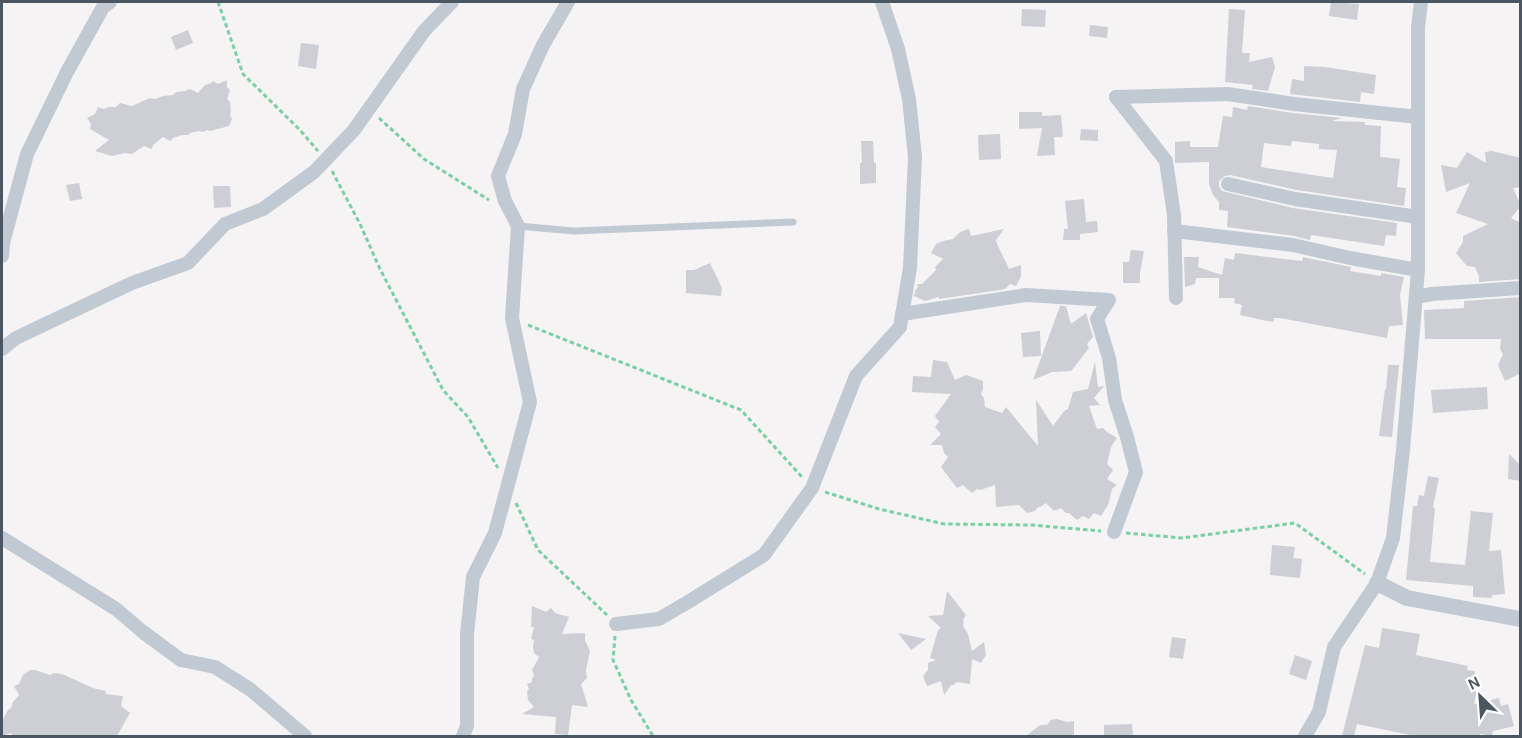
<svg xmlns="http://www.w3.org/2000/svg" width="1522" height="738" viewBox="0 0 1522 738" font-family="Karla,sans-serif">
  <rect width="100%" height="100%" fill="#f5f3f3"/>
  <!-- building -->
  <g fill="#cdcfd5" fill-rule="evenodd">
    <polygon points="1331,2 1359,4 1357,20 1329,16"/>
    <polygon points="1022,9 1046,10 1045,27 1021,26"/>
    <polygon points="1229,9 1245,10 1242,53 1250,53 1249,62 1272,57 1275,67 1268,91 1252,89 1253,85 1225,82"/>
    <polygon points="1090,25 1108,27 1107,38 1089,36"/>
    <polygon points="188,30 193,43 176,50 171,37"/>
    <polygon points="301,43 319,45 316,69 298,66"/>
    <polygon points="1304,66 1325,67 1376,75 1374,94 1361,92 1360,102 1290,94 1292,79 1304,81"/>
    <polygon points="227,80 227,87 230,90 227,99 230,102 231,110 230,115 232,119 229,126 210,131 207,130 203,132 199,131 190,133 188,135 182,135 173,138 170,141 163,137 153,145 152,149 144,146 132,154 125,153 112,156 95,151 109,140 90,129 91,124 87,118 95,114 98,107 104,109 109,107 116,107 120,103 132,106 150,98 155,99 163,96 173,95 176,92 185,91 190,89 198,93 205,85 211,83 213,81 218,84"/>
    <path d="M 1248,106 L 1293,113 L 1342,118 L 1332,121 L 1365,122 L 1365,125 L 1381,126 L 1380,157 L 1400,159 L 1397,187 L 1406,188 L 1404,206 L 1297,190 L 1230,175 L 1225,176 L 1219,181 L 1219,186 L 1222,191 L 1293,208 L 1397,223 L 1396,236 L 1386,235 L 1384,246 L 1311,235 L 1310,240 L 1294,236 L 1227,227 L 1228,211 L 1219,210 L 1219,202 L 1213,195 L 1209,184 L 1209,162 L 1175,163 L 1175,142 L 1190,141 L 1190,147 L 1218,147 L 1223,116 L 1232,117 L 1233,107 L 1247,110 ZM 1292,141 L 1319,144 L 1319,149 L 1337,150 L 1333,178 L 1261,167 L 1264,143 L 1291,146 Z"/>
    <polygon points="1019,112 1042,112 1042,116 1061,115 1063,137 1054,137 1055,155 1037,156 1042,128 1019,129"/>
    <polygon points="1081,129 1098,130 1098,141 1080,140"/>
    <polygon points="1000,134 1001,159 979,160 978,135"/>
    <polygon points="861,141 873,141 874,163 876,163 876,183 860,184 860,163 862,163"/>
    <polygon points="1492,151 1521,158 1521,187 1513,188 1521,206 1511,218 1521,223 1521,279 1479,282 1479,276 1475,267 1467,266 1456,253 1463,242 1463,236 1488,224 1456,213 1470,183 1446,192 1441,165 1457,168 1467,152 1486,163 1485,152"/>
    <polygon points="79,183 82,199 70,201 66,185"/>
    <polygon points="213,186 230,186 231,207 214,208"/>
    <polygon points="1084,199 1086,222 1097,221 1098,232 1080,234 1080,240 1063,240 1064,229 1068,229 1065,201"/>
    <polygon points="969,229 971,236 1004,229 996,240 997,244 1009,269 1021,265 1021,276 1016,286 1010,284 1005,289 1000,290 939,299 939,297 925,301 914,296 916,289 918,288 917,284 922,284 936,270 935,267 943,259 931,253 936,244 943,241 953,239 960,232"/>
    <polygon points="1131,250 1144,251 1140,273 1140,283 1123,283 1123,262 1129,262"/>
    <polygon points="1235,253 1302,261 1303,257 1351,267 1350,271 1381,276 1381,273 1404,277 1400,295 1403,325 1389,326 1387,338 1280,318 1274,318 1273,322 1262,320 1240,315 1242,305 1234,303 1235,298 1219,298 1219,278 1196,278 1195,284 1185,287 1184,257 1199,257 1198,267 1222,275 1225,258 1234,260"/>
    <polygon points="710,263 722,288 721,296 686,293 686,270 694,270"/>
    <polygon points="1521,297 1521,373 1505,381 1498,365 1503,354 1500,349 1501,339 1425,339 1424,310 1464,308 1464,301"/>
    <polygon points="1060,306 1066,306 1071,324 1086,313 1093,337 1087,344 1089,348 1071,371 1052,372 1033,380"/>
    <polygon points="1040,331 1041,356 1023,357 1021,333"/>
    <polygon points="933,360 947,362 955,380 966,375 983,381 983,389 981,394 984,398 985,407 1002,413 1006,407 1038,446 1036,400 1053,426 1064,411 1068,409 1073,392 1088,389 1095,362 1098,387 1104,386 1094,398 1100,405 1089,406 1097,429 1103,428 1107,432 1117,438 1111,447 1107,464 1113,470 1107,479 1117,485 1112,489 1108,505 1101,516 1094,513 1089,519 1083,516 1077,520 1069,513 1066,513 1061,508 1054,511 1046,503 1040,507 1038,507 1035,511 1027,513 1019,505 996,507 995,485 980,490 977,489 972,493 963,485 957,488 941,467 948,457 944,453 942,445 930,445 941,434 935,427 939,422 935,416 951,394 912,392 913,376 931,377"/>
    <polygon points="1388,365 1399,365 1392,437 1379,436 1385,389 1386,389"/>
    <polygon points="1487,387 1488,409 1433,413 1431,390"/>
    <polygon points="1509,454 1521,466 1521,481 1508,479"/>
    <polygon points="1428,476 1439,478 1433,507 1435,508 1430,562 1465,565 1471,511 1493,513 1489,551 1501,550 1505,594 1492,595 1492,598 1473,597 1473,586 1406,580 1413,506 1417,506 1419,495 1424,496"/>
    <polygon points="1272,545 1295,547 1293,558 1302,559 1300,578 1270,575"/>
    <polygon points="947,591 966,615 963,620 964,622 963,626 968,634 972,651 984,642 986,655 981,663 972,659 970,684 956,682 954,685 951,685 944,695 941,681 927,686 923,676 928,670 928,663 936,660 930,658 938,630 941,628 928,616 943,615"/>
    <polygon points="532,606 546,612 551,608 555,613 569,617 562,634 585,633 585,641 590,651 586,670 587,678 581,684 588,707 572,705 568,735 555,734 556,717 522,714 534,707 528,700 527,691 529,689 527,684 532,682 532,678 534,676 532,670 539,657 534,653 533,646 534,640 531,639 534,627 531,627"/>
    <polygon points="1382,628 1420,634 1416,655 1468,666 1467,670 1475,671 1474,679 1479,680 1474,704 1499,698 1501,706 1508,704 1514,726 1493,731 1492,736 1480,734 1480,736 1415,736 1357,724 1354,736 1342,736 1365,645 1379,648"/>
    <polygon points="898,633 926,639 911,650"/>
    <polygon points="1172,637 1186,639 1183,659 1169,657"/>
    <polygon points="1295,655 1312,661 1306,680 1289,674"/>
    <polygon points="30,670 35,670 50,675 54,673 62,674 93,688 106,691 105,694 123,696 121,706 130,713 117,736 12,736 11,733 2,736 2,721 8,710 11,708 13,702 19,695 14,686 19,684 23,675"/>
    <polygon points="1057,719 1067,722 1074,721 1074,736 1026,736 1040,725 1047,725 1051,720"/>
    <polygon points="1132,724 1133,736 1104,736 1104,725"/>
  </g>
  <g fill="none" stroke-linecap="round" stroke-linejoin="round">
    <!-- path -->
    <g stroke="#7ad0a6" stroke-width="3" stroke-dasharray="4.5 3" stroke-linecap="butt">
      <polyline points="218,2 243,74 300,130 318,151"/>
      <polyline points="379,118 424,159 489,200"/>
      <polyline points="332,171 360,224 380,269 443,390 468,417 498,468"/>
      <polyline points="528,325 741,410 802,477"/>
      <polyline points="825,492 879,509 944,524 1031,525 1101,531"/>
      <polyline points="516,503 538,550 607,615"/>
      <polyline points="1126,533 1182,538 1295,523 1365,574"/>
      <polyline points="615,636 613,660 631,700 653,736"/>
    </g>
    <!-- service -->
    <polyline stroke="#c1cad2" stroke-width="7" points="518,226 574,231 793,222"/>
    <!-- minor -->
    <g stroke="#c1cad2" stroke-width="14">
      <polyline points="1116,97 1228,94 1294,104 1418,117"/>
      <polyline points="1116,97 1166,161 1174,215 1176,298"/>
      <polyline points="1228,184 1295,199 1418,217"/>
      <polyline points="1174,231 1293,245 1350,258 1418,270"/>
      <polyline points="2,256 3,243 27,154 67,72 103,7 110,2"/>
      <polyline points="1416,297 1432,294 1520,288"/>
      <polyline points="902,314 1026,295 1109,300 1097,319 1109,358 1115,400 1127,437 1136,472 1114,532"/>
      <polyline points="2,349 16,338 132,283 188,263 225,224 263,209 314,172 354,130 424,31 452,2"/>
      <polyline points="2,538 116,609 143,632 181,660 215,667 251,690 305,736"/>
      <polyline points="616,624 659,619 688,602 764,555 812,488 856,376 900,327 910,268 915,157 909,99 898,49 882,2"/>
      <polyline points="463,736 467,726 467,634 473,577 495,533 530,402 512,318 518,226 505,201 498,176 515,134 523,89 543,45 568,2"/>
      <polyline points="1305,736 1319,712 1334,647 1377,583 1393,538 1403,450 1418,270 1418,27 1421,2"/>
    </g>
    <!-- tertiary -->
    <polyline stroke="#c1cad2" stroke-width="16" points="1377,583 1407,598 1520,619"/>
  </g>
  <!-- border -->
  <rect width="1522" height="738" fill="none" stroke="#4a5661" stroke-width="6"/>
  <!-- north arrow -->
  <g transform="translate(1480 696) rotate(335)" stroke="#ffffff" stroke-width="4.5" paint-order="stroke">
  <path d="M0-4.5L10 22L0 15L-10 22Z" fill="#4a5661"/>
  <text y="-9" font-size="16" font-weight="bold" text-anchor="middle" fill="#4a5661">N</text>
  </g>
</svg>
